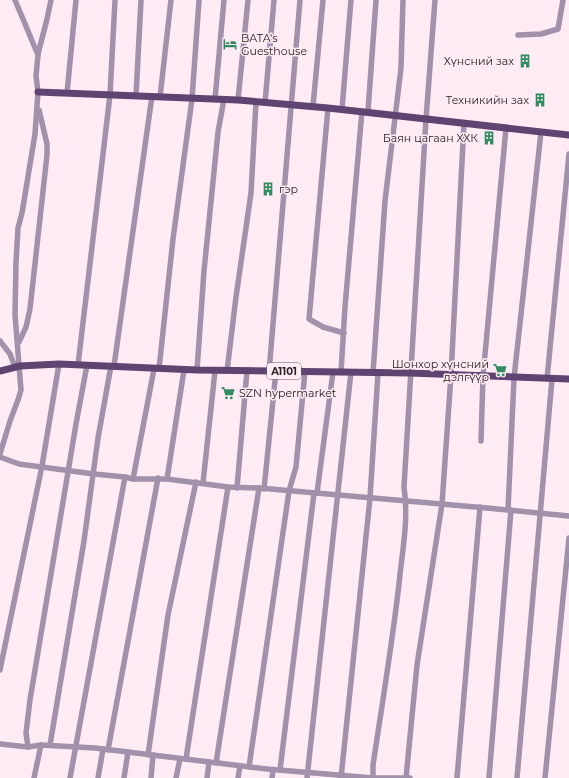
<svg xmlns="http://www.w3.org/2000/svg" width="569" height="778" viewBox="0 0 569 778" font-family="Montserrat,sans-serif">
  <rect width="100%" height="100%" fill="#ffebf4"/>
  <g fill="none" stroke-linecap="round" stroke-linejoin="round">
    <!-- minor -->
    <g stroke="#a191ab" stroke-width="5.5">
      <polyline points="518,35 541,34 558,29 563,0"/>
      <polyline points="38,54 47,19 51,0"/>
      <polyline points="67,93 76,0"/>
      <polyline points="136,96 141,0"/>
      <polyline points="160,97 171,0"/>
      <polyline points="215,99 224,0"/>
      <polyline points="238,100 248,0"/>
      <polyline points="265,103 274,0"/>
      <polyline points="313,106 323,0"/>
      <polyline points="328,108 309,319 323,327 344,333"/>
      <polyline points="342,109 351,0"/>
      <polyline points="368,111 376,0"/>
      <polyline points="0,341 10,354 15,367"/>
      <polyline points="19,342 26,327 30,309 47,155 47,144 39,110"/>
      <polyline points="78,365 110,95 115,0"/>
      <polyline points="114,366 152,96"/>
      <polyline points="159,369 173,239 192,99 199,0"/>
      <polyline points="197,370 204,271 218,132 224,99"/>
      <polyline points="227,371 236,297 251,193 256,102"/>
      <polyline points="269,372 300,0"/>
      <polyline points="341,372 345,307 362,111"/>
      <polyline points="373,373 385,201 401,68 403,0"/>
      <polyline points="547,379 569,154"/>
      <polyline points="481,441 483,376 506,128"/>
      <polyline points="0,454 10,421 18,400 21,390 15,315 16,262 18,228 22,213 35,134 38,92 36,76 38,55 15,0"/>
      <polyline points="0,457 19,464 94,474 125,477 133,479 167,479 228,487 259,488 487,508 569,516"/>
      <polyline points="133,479 154,369"/>
      <polyline points="167,479 184,370"/>
      <polyline points="203,483 215,371"/>
      <polyline points="237,488 247,371"/>
      <polyline points="264,489 276,371"/>
      <polyline points="317,493 333,372"/>
      <polyline points="508,510 514,378 541,132"/>
      <polyline points="0,670 42,466 59,364"/>
      <polyline points="0,744 28,747 41,745 95,748 267,769 373,778 410,778"/>
      <polyline points="50,745 84,541 98,438 111,366"/>
      <polyline points="28,747 26,733 30,700 76,424 87,365"/>
      <polyline points="108,750 158,478"/>
      <polyline points="148,755 168,615 196,482"/>
      <polyline points="186,759 228,487"/>
      <polyline points="216,763 259,488"/>
      <polyline points="249,767 289,491 296,467 305,371"/>
      <polyline points="280,770 314,493"/>
      <polyline points="34,778 41,745"/>
      <polyline points="70,778 125,477"/>
      <polyline points="98,778 103,749"/>
      <polyline points="124,778 128,752"/>
      <polyline points="151,778 153,755"/>
      <polyline points="176,778 180,759"/>
      <polyline points="207,778 209,762"/>
      <polyline points="238,778 240,766"/>
      <polyline points="272,778 273,770"/>
      <polyline points="307,778 351,372"/>
      <polyline points="341,778 370,498 378,373"/>
      <path d="M 373,778 L 373,765 C 382,705 392,645 399,584 C 402,552 409,520 404,487 L 426,119 L 435,0"/>
      <polyline points="406,778 417,665 442,504 451,375 464,123"/>
      <polyline points="457,778 480,507"/>
      <polyline points="489,778 511,510"/>
      <polyline points="517,778 552,379"/>
      <polyline points="545,778 569,538"/>
    </g>
    <!-- major -->
    <g stroke="#5f4370" stroke-width="7">
      <polyline points="38,92 238,100 328,108 569,135"/>
      <polyline points="0,371 20,366 59,364 197,370 410,373 569,379"/>
    </g>
  </g>
  <!-- icons -->
  <defs>
    <g id="hotel-bare" transform="scale(1.08)"><path d="M-6-4.5h1.5V1H6V5H4.5V3h-9V5H-6ZM-4 0a1.8 1.8 0 1 1 3.6 0ZM.5 0V-2.5h3Q6-2.5 6 0Z" fill="#308b62" stroke="#ffebf4" stroke-width="2.5" paint-order="stroke"/></g>
    <g id="building-bare" transform="scale(1.08)"><path d="M-4-6H4V6H1V3H-1V6H-4ZM-2.5-4.3h1.7v1.8h-1.7ZM.8-4.3h1.7v1.8H.8ZM-2.5-1h1.7V.8h-1.7ZM.8-1h1.7V.8H.8Z" fill="#308b62" stroke="#ffebf4" stroke-width="2.5" paint-order="stroke"/></g>
    <g id="supermarket-bare" transform="scale(1.08)"><path d="M-6-5.5h2.5l.6 2H6L4.5 2H-2.5L-4.4-4H-6ZM-1.5 3.2a1.3 1.3 0 1 0 .1 0ZM3 3.2a1.3 1.3 0 1 0 .1 0Z" fill="#308b62" stroke="#ffebf4" stroke-width="2.5" paint-order="stroke"/></g>
  </defs>
  <g fill-rule="evenodd">
    <use href="#hotel-bare" x="230" y="44"/>
    <use href="#building-bare" x="525" y="61"/>
    <use href="#building-bare" x="540" y="100"/>
    <use href="#building-bare" x="489" y="138"/>
    <use href="#building-bare" x="268" y="189"/>
    <use href="#supermarket-bare" x="500" y="370"/>
    <use href="#supermarket-bare" x="228" y="393"/>
  </g>
  <g text-anchor="middle" dominant-baseline="central" stroke-width="3" stroke-linejoin="round" paint-order="stroke">
    <!-- shield labels -->
    <rect fill="#ffebf4" stroke="#6b5d64" stroke-width="1" x="267" y="363" width="34" height="16" rx="3"/>
    <g font-size="10" font-weight="bold" fill="#2c2026">
      <text x="284" y="371">A1101</text>
    </g>
    <!-- poi labels -->
    <g font-size="11" fill="#2c2026" stroke="#ffebf4" text-anchor="end">
      <text x="241" y="38" text-anchor="start">BATA's<tspan x="241" dy="13">Guesthouse</tspan></text>
      <text x="514" y="61">Хүнсний зах</text>
      <text x="529" y="100">Техникийн зах</text>
      <text x="478" y="138">Баян цагаан ХХК</text>
      <text x="279" y="189" text-anchor="start">гэр</text>
      <text x="489" y="364">Шонхор хүнсний<tspan x="489" dy="13">дэлгүүр</tspan></text>
      <text x="239" y="393" text-anchor="start">SZN hypermarket</text>
    </g>
  </g>
</svg>
